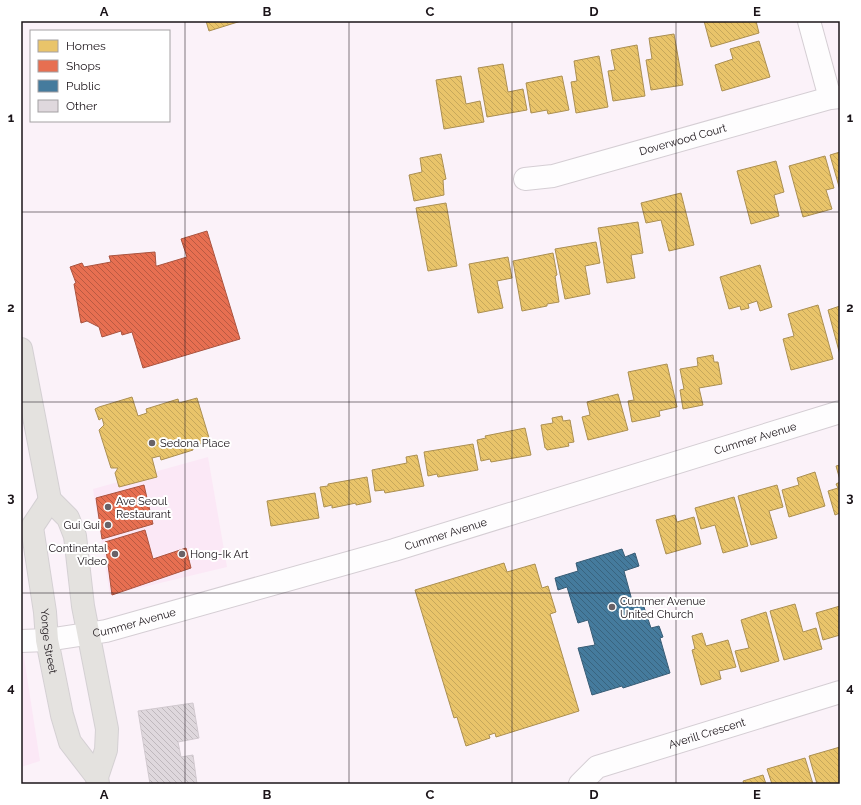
<svg xmlns="http://www.w3.org/2000/svg" width="861" height="805" viewBox="0 0 861 805" font-family="Raleway,sans-serif">
  <defs>
    <pattern id="homes-back-hatch" width="6" height="6" patternUnits="userSpaceOnUse"><rect width="6" height="6" fill="#e9c46a"/><path d="M-1 5l2 2M0 0l6 6M5-1l2 2" fill="none" stroke="#c7a85b"/></pattern>
    <pattern id="shops-back-hatch" width="6" height="6" patternUnits="userSpaceOnUse"><rect width="6" height="6" fill="#e76f51"/><path d="M-1 5l2 2M0 0l6 6M5-1l2 2" fill="none" stroke="#ba5a42"/></pattern>
    <pattern id="public-back-hatch" width="6" height="6" patternUnits="userSpaceOnUse"><rect width="6" height="6" fill="#457b9d"/><path d="M-1 5l2 2M0 0l6 6M5-1l2 2" fill="none" stroke="#39647f"/></pattern>
    <pattern id="building-back-hatch" width="6" height="6" patternUnits="userSpaceOnUse"><rect width="6" height="6" fill="#dfd8dd"/><path d="M-1 5l2 2M0 0l6 6M5-1l2 2" fill="none" stroke="#bfb8bd"/></pattern>
  </defs>
  <rect width="100%" height="100%" fill="#fbf2f9"/>
  <!-- built -->
  <g fill="#fbe8f6">
    <polygon points="208,457 227,567 110,595 93,489"/>
    <polygon points="21,638 40,761 21,767"/>
  </g>
  <!-- homes -->
  <g fill="url(#homes-back-hatch)" stroke="#ab8f52">
    <polygon points="206,21 241,21 209,31"/>
    <polygon points="704,21 756,21 759,33 711,47"/>
    <polygon points="674,34 683,85 651,90 646,60 652,59 649,38"/>
    <polygon points="759,41 770,77 722,91 715,65 733,59 730,49"/>
    <polygon points="637,45 645,96 613,101 608,71 615,70 611,50"/>
    <polygon points="599,56 608,107 576,113 571,82 577,81 574,61"/>
    <polygon points="503,64 508,92 523,89 527,110 487,117 478,68"/>
    <polygon points="461,76 466,104 480,101 484,122 444,129 436,80"/>
    <polygon points="562,76 569,110 548,114 547,110 531,113 526,83"/>
    <polygon points="840,152 840,190 830,155"/>
    <polygon points="441,154 446,179 443,180 444,195 414,201 409,175 422,172 420,158"/>
    <polygon points="825,156 834,188 826,190 832,209 803,217 789,166"/>
    <polygon points="776,161 784,192 774,195 779,216 751,224 737,171"/>
    <polygon points="681,193 694,245 669,251 661,220 646,223 641,203"/>
    <polygon points="446,203 457,266 428,271 416,208"/>
    <polygon points="638,222 643,253 631,255 635,278 607,283 598,228"/>
    <polygon points="596,242 600,263 585,266 590,294 565,299 555,249"/>
    <polygon points="553,253 557,275 555,276 559,302 547,304 547,306 522,311 513,261"/>
    <polygon points="508,257 512,278 497,281 503,308 478,313 469,264"/>
    <polygon points="760,265 772,307 760,311 757,301 748,304 749,308 741,310 740,306 729,309 720,277"/>
    <polygon points="818,305 833,359 791,370 783,339 794,336 788,314"/>
    <polygon points="840,306 840,355 828,310"/>
    <polygon points="713,355 714,362 718,362 722,384 699,388 703,405 683,409 680,390 684,389 680,369 698,366 697,358"/>
    <polygon points="667,364 677,407 659,411 660,416 632,422 628,401 634,400 628,372"/>
    <polygon points="618,394 628,430 588,440 582,417 590,415 587,402"/>
    <polygon points="132,397 138,416 147,413 146,409 178,399 179,403 197,398 210,441 192,446 193,450 161,460 160,456 152,458 157,477 119,487 115,473 118,468 111,468 99,430 104,425 102,418 99,420 95,409 99,407"/>
    <polygon points="562,416 563,421 570,420 574,442 568,443 569,446 547,450 546,448 545,448 541,425 553,423 552,418"/>
    <polygon points="525,428 531,455 491,462 490,459 481,461 477,440 486,438 485,436"/>
    <polygon points="473,444 478,470 438,477 437,474 428,476 424,452"/>
    <polygon points="417,455 424,486 385,493 384,490 375,491 372,470 407,463 406,457"/>
    <polygon points="840,465 840,480 836,466"/>
    <polygon points="815,472 825,506 789,517 782,490 799,485 797,478"/>
    <polygon points="367,477 371,502 356,505 356,503 332,508 332,505 324,507 320,487 328,486 328,484"/>
    <polygon points="840,482 840,513 835,515 828,491 838,488 836,484"/>
    <polygon points="777,485 783,507 769,511 777,538 751,545 738,496"/>
    <polygon points="315,493 319,518 271,526 267,501"/>
    <polygon points="734,497 748,546 723,553 715,525 701,529 695,508"/>
    <polygon points="675,515 677,522 694,517 701,544 666,554 656,520"/>
    <polygon points="504,563 507,572 535,564 542,588 548,586 556,612 550,614 579,711 496,737 495,733 489,735 490,738 466,746 457,717 454,718 415,590"/>
    <polygon points="795,604 803,632 816,628 822,649 784,660 770,611"/>
    <polygon points="840,606 840,635 823,640 816,613"/>
    <polygon points="766,612 779,661 741,672 735,651 749,648 741,620"/>
    <polygon points="702,633 706,646 728,640 736,667 719,671 721,679 701,685 692,650 695,649 692,636"/>
    <polygon points="840,747 840,784 817,784 809,756"/>
    <polygon points="805,758 813,784 772,784 767,769"/>
    <polygon points="763,775 766,784 744,784 743,781"/>
  </g>
  <!-- shops -->
  <g fill="url(#shops-back-hatch)" stroke="#aa5440">
    <polygon points="207,231 240,339 143,368 132,332 122,335 121,331 102,337 99,327 87,321 81,323 74,284 76,283 70,267 82,263 84,267 111,262 109,256 155,252 156,266 157,266 187,257 181,239"/>
    <polygon points="144,485 153,524 102,539 96,498"/>
    <polygon points="145,530 153,559 186,548 191,568 112,595 105,542"/>
  </g>
  <!-- public -->
  <polygon fill="url(#public-back-hatch)" stroke="#385c75" points="622,549 625,557 635,553 639,566 624,571 633,604 642,601 651,628 659,626 663,637 660,638 670,673 623,688 622,686 592,695 578,648 595,645 588,620 578,623 567,587 558,590 555,578 578,571 576,563"/>
  <!-- building -->
  <polygon fill="url(#building-back-hatch)" stroke="#d1c9cf" points="193,703 199,738 178,742 181,757 193,755 197,784 150,784 138,711"/>
  <g fill="none" stroke-linecap="round" stroke-linejoin="round">
    <!-- minor casing -->
    <g stroke="#d5ced4" stroke-width="24">
      <g id="minor">
        <polyline points="809,21 830,98"/>
        <path id="s1" d="M 525,179 L 553,176 L 830,98 L 840,97"/>
        <path id="s2" d="M 21,641 L 47,640 L 106,631 L 394,550 L 840,412"/>
        <path id="s3" d="M 580,784 L 597,767 L 840,692"/>
      </g>
    </g>
    <!-- major casing -->
    <g stroke="#d4d0d3" stroke-width="24">
      <g id="major">
        <polyline points="21,349 50,500 68,518 75,536 83,606 107,729 106,750 97,777 98,784"/>
        <path id="s4" d="M 50,500 L 32,527 L 45,612 L 47,640 L 62,715 L 70,742 L 97,777"/>
      </g>
    </g>
    <!-- minor -->
    <use href="#minor" stroke="#fefdfe" stroke-width="22"/>
    <!-- major -->
    <use href="#major" stroke="#e4e2df" stroke-width="22"/>
  </g>
  <!-- grid -->
  <path fill="none" stroke="#1b1419" stroke-width="1" stroke-opacity="0.55" d="M 185,21 L 185,784M 349,21 L 349,784M 512,21 L 512,784M 676,21 L 676,784M 21,212 L 840,212M 21,402 L 840,402M 21,593 L 840,593"/>
  <!-- markers -->
  <g fill="#696267" stroke="#fff" stroke-width="1.5">
    <circle cx="152" cy="443" r="4"/>
    <circle cx="108" cy="507" r="4"/>
    <circle cx="108" cy="525" r="4"/>
    <circle cx="115" cy="554" r="4"/>
    <circle cx="182" cy="554" r="4"/>
    <circle cx="612" cy="607" r="4"/>
  </g>
  <g text-anchor="middle" dominant-baseline="central" stroke-width="4" stroke-linejoin="round" paint-order="stroke">
    <!-- street labels -->
    <g font-size="11" fill="#1b1419" stroke="#fff">
      <text stroke="none"><textPath href="#s1" startOffset="163">Doverwood Court</textPath></text>
      <text stroke="none"><textPath href="#s2" startOffset="763">Cummer Avenue</textPath></text>
      <text stroke="none"><textPath href="#s2" startOffset="439">Cummer Avenue</textPath></text>
      <text stroke="none"><textPath href="#s2" startOffset="115">Cummer Avenue</textPath></text>
      <text stroke="none"><textPath href="#s4" startOffset="148">Yonge Street</textPath></text>
      <text stroke="none"><textPath href="#s3" startOffset="139">Averill Crescent</textPath></text>
    </g>
    <!-- poi labels -->
    <g font-size="11" fill="#1b1419" stroke="#fff" text-anchor="start">
      <text x="160" y="443">Sedona Place</text>
      <text x="116" y="501">Ave Seoul<tspan x="116" dy="13">Restaurant</tspan></text>
      <text x="100" y="525" text-anchor="end">Gui Gui</text>
      <text x="107" y="548" text-anchor="end">Continental<tspan x="107" dy="13">Video</tspan></text>
      <text x="190" y="554">Hong-Ik Art</text>
      <text x="620" y="601">Cummer Avenue<tspan x="620" dy="13">United Church</tspan></text>
    </g>
  </g>
  <!-- border -->
  <rect width="861" height="805" fill="none" stroke="#ffffff" stroke-width="44"/>
  <!-- legend -->
  <rect x="30" y="30" width="140" height="92" fill="#ffffff" stroke="#a4a1a3"/>
  <rect x="38" y="40" width="20" height="12" fill="#e9c46a" stroke="#a4a1a3"/>
  <text x="66" y="50" font-size="12" fill="#1b1419">Homes</text>
  <rect x="38" y="60" width="20" height="12" fill="#e76f51" stroke="#a4a1a3"/>
  <text x="66" y="70" font-size="12" fill="#1b1419">Shops</text>
  <rect x="38" y="80" width="20" height="12" fill="#457b9d" stroke="#a4a1a3"/>
  <text x="66" y="90" font-size="12" fill="#1b1419">Public</text>
  <rect x="38" y="100" width="20" height="12" fill="#dfd8dd" stroke="#a4a1a3"/>
  <text x="66" y="110" font-size="12" fill="#1b1419">Other</text>
  <rect x="22" y="22" width="817" height="761" fill="none" stroke="#1b1419" stroke-width="1.5"/>
  <g font-size="13" text-anchor="middle" font-weight="bold" fill="#1b1419">
    <text x="104" y="16">A</text>
    <text x="267" y="16">B</text>
    <text x="430" y="16">C</text>
    <text x="594" y="16">D</text>
    <text x="757" y="16">E</text>
    <text x="11" y="122">1</text>
    <text x="850" y="122">1</text>
    <text x="11" y="312">2</text>
    <text x="850" y="312">2</text>
    <text x="11" y="502">3</text>
    <text x="850" y="502">3</text>
    <text x="11" y="692">4</text>
    <text x="850" y="692">4</text>
    <text x="104" y="799">A</text>
    <text x="267" y="799">B</text>
    <text x="430" y="799">C</text>
    <text x="594" y="799">D</text>
    <text x="757" y="799">E</text>
  </g>
</svg>
